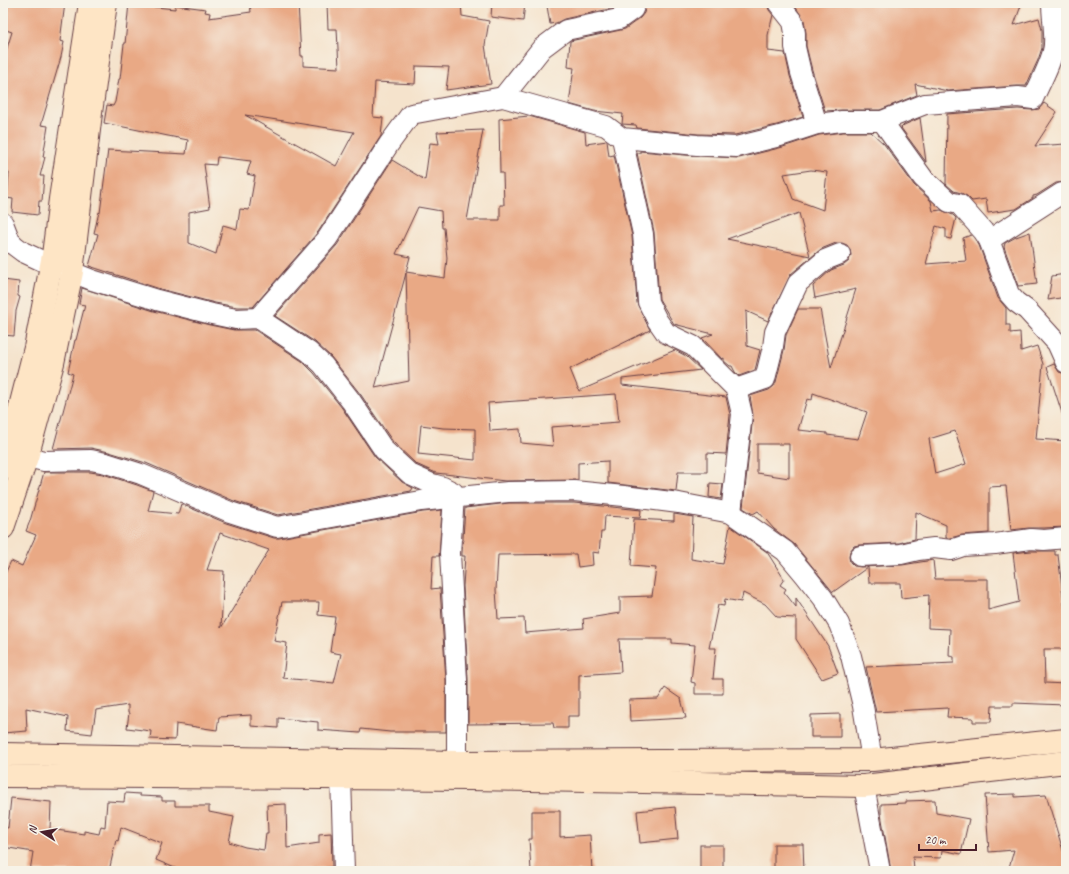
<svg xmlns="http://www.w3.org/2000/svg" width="1069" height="874" viewBox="0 0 1069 874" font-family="Caveat,sans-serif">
  <rect width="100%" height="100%" fill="#f7f3e8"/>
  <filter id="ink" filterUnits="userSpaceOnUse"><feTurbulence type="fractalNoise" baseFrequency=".025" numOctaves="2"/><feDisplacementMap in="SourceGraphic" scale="8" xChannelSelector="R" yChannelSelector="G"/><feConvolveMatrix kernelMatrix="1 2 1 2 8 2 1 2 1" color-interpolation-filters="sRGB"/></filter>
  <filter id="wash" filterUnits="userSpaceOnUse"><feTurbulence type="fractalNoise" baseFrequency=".012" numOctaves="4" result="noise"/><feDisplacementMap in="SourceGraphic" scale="16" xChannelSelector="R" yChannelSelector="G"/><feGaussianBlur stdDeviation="0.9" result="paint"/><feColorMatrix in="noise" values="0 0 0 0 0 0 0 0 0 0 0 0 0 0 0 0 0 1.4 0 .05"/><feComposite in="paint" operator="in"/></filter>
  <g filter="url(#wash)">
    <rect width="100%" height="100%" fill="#f5e3cc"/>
    <g id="blocks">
      <!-- building -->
      <g fill="#e9a985" fill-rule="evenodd">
        <polygon points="3,3 65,3 60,41 64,42 61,57 41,125 48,126 43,157 45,157 40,176 44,176 42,201 39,201 38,215 12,212 13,199 7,198 9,173 3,170 3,61 12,32 3,29"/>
        <path d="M 129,3 L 146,3 L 146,6 L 175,9 L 175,5 L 206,9 L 205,12 L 210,13 L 209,18 L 251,12 L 250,3 L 298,3 L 301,56 L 303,56 L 303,66 L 339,68 L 337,29 L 328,29 L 327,3 L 461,3 L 462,16 L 489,21 L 485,45 L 491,84 L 446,90 L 449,67 L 416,66 L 415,84 L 375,82 L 373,117 L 383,118 L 381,136 L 318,232 L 253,307 L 237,307 L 215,303 L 160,289 L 89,266 L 98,234 L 94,233 L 99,212 L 100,213 L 108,150 L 186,154 L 188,140 L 104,123 L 107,105 L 113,106 L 115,102 L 119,79 L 120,79 L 124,44 L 125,44 ZM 245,115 L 354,132 L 336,166 ZM 217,157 L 251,161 L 247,174 L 255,176 L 249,210 L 240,209 L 237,229 L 223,225 L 216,254 L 189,243 L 189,212 L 210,208 L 204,164 L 216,165 Z"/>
        <polygon points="492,3 525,3 523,21 491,17"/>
        <polygon points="571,3 622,3 614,8 564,19 556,23 550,24 547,6"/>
        <polygon points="646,3 767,3 769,10 773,15 768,35 768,51 785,53 790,76 803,117 777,125 735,135 698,134 637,128 636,125 622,124 623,114 594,111 569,104 574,68 568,67 570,41 625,29 640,18 644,13"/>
        <polygon points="793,3 1022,3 1014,25 1039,18 1042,30 1042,48 1038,60 1026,86 1017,86 948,91 915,84 917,95 880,110 842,110 825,111 812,70 806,46 806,33 804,20"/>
        <polygon points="1044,103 1057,112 1035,146 1066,144 1066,182 1056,183 1037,195 1033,196 1033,198 1016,209 988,213 986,199 972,201 967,196 961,193 954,191 946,184 947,114 1018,109 1032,110 1039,109"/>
        <path d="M 529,116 L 585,132 L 586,144 L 607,141 L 609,156 L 614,155 L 632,236 L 637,303 L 650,330 L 570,369 L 579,391 L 675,350 L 686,356 L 701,370 L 622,379 L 622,385 L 726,397 L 730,415 L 726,454 L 707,453 L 707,472 L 678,472 L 676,491 L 608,483 L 608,461 L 578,463 L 578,480 L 505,481 L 436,473 L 416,464 L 393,442 L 361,395 L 331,357 L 315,342 L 275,316 L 337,245 L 392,160 L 425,180 L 430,143 L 439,144 L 437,132 L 483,130 L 467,220 L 500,220 L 500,205 L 504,205 L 503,173 L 500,173 L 499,119 ZM 418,207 L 441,211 L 442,228 L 444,228 L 447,258 L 445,278 L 406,272 L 410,257 L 396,254 ZM 406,273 L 409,381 L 375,388 ZM 616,394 L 619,422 L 551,427 L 553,446 L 521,443 L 520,429 L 490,431 L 488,403 ZM 421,425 L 443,428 L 475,429 L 475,460 L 418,454 Z"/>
        <polygon points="920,118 926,162 901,128 904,125"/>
        <path d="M 843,132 L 871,132 L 884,144 L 914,185 L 931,201 L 933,211 L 941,210 L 953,215 L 956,218 L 951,239 L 946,238 L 946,229 L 936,226 L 926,264 L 966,261 L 963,238 L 971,235 L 974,238 L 979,245 L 998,298 L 1006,308 L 1006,325 L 1010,325 L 1010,333 L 1020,332 L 1021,351 L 1037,346 L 1043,364 L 1036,439 L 1066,441 L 1066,527 L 1044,528 L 1029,528 L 1011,530 L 1006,486 L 989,487 L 989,533 L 962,535 L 950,538 L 946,538 L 946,525 L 916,512 L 915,539 L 899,543 L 859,545 L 854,546 L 850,551 L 849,557 L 850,562 L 854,566 L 861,567 L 902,565 L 933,560 L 935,579 L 988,579 L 988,610 L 1019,602 L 1013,553 L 1031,551 L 1055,551 L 1055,555 L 1058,555 L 1066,620 L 1066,649 L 1044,649 L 1045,683 L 1066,684 L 1066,705 L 1013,703 L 1013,706 L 992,706 L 991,722 L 973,722 L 973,718 L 947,717 L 948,708 L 876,712 L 866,667 L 954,663 L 954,657 L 949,656 L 950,629 L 928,628 L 929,595 L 901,598 L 900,583 L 869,583 L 868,567 L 833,592 L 794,544 L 774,529 L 758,511 L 753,514 L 743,508 L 753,415 L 750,396 L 769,390 L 774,386 L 776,382 L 784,350 L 786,335 L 798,309 L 820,309 L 831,368 L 856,289 L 815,298 L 813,286 L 831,270 L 844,265 L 849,261 L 851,255 L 850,249 L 847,245 L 842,243 L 836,243 L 821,249 L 791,274 L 768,321 L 746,311 L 747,346 L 760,350 L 755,370 L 739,376 L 735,372 L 732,366 L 730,366 L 724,361 L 724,358 L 722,359 L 702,338 L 713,334 L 674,324 L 659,299 L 654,232 L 637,153 L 640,153 L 640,151 L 696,156 L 739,158 L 783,147 L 819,135 ZM 811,170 L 827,172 L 823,210 L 793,199 L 784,174 ZM 799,213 L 810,256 L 727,239 ZM 813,393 L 867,412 L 858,439 L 827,435 L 827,433 L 798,430 L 807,399 L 812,400 ZM 955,431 L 966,464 L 935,474 L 929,439 ZM 757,444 L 789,444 L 789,478 L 757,473 Z"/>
        <polygon points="1030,232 1037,284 1018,286 1004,247 1005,243 1016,237"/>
        <polygon points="1066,274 1066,297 1048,300 1052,276"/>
        <polygon points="3,280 19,282 18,296 20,297 16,311 14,336 3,335"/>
        <polygon points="82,288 154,311 210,325 234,330 255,330 302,361 314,373 342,408 375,457 402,482 413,488 411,491 278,515 234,501 146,463 109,452 91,448 53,449 73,374 68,372 75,340 76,340 85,305 79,304"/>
        <polygon points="1054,364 1059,372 1066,374 1066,415 1063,416 1047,367"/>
        <path d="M 44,472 L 90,472 L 103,474 L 137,485 L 153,491 L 148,511 L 178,514 L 181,504 L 226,523 L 274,538 L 279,538 L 423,512 L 442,510 L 439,556 L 433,556 L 431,589 L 440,588 L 446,680 L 446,732 L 390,732 L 361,729 L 360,733 L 318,730 L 318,722 L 278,718 L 278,728 L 251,726 L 251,715 L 219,717 L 217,730 L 176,724 L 175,740 L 150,739 L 151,731 L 127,728 L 129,713 L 128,713 L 128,705 L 96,710 L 92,734 L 67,731 L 68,717 L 26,708 L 27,731 L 3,733 L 3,578 L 11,561 L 22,566 L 36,535 L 26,531 L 30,521 ZM 220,533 L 269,550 L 221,628 L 224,571 L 207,570 ZM 282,602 L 319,602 L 318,615 L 335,617 L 330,652 L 341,654 L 334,683 L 283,678 L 287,643 L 274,641 Z"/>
        <polygon points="710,483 723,484 721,499 709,497"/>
        <polygon points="509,503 574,503 641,510 640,518 605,516 604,532 601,532 599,553 592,552 593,565 578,567 576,554 498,555 496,590 498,619 524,618 525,633 584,628 583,619 620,613 620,597 652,596 656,568 631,566 634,519 674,521 674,514 693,517 691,559 723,564 730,526 767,552 784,579 780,585 786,589 784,592 796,607 796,598 828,646 838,673 822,679 796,639 796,618 777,617 765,604 743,593 741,602 725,599 724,606 718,605 709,648 716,648 713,679 723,679 723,694 695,694 695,683 691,682 695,645 672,643 672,639 619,639 621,672 579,675 579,716 568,716 568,728 554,728 553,723 468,724 468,679 463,586 465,556 462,556 462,553 465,508"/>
        <polygon points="665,688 681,699 686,718 630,721 629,700 658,699"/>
        <polygon points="840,714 840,737 811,737 811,715"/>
        <polygon points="125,793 140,794 140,796 162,797 162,801 175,801 175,806 209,806 209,812 234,817 229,842 245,847 264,850 266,833 268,833 267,805 286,804 287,848 319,843 319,834 331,833 332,867 283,871 182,871 156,860 162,843 121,827 118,841 116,840 109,871 30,871 33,852 3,847 3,827 8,828 11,798 51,802 50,829 84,834 84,831 99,834 101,826 105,827 107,801 124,802"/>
        <polygon points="1015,794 1015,797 1046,795 1066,860 1066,871 1008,871 1014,850 989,852 985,795"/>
        <polygon points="935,800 936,813 969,819 961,854 942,850 941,858 913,857 914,871 891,871 881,814 881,804 906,803 906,801"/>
        <polygon points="675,807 678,839 640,843 637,811"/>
        <polygon points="532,811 560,811 560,837 590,835 592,871 531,871 529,839 532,839"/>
        <polygon points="774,844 803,844 804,871 774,871"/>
        <rect x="700" y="845" width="23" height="26"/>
      </g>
    </g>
  </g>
  <g filter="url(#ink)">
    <use href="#blocks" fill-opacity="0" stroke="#643c43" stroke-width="1"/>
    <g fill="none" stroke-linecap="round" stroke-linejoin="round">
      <!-- street casing -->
      <g stroke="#643c43" stroke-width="22">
        <g id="street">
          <polyline points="778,3 793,22 795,33 795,47 801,73 817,124"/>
          <polyline points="503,97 542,48 566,30 619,19 633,9 635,3"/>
          <polyline points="882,121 923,178 949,202 959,204 983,231 989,240 1009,294 1016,302 1027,310 1057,343 1066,363"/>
          <polyline points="622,138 643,234 648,302 657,320 666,333 693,346 736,389 742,414 731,513"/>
          <polyline points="3,223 10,241 15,246 23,252 51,265 72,272 92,280 157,300 212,314 236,319 258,318 309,352 323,365 351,401 384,450 410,474 432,484 443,487 453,492 454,497 450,553 457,680 457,762"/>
          <polyline points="989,240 1062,193 1066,193"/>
          <path d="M 258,318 L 327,239 L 389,144 L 411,114 L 503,97 L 606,126 L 622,138 L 697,145 L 736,147 L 780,136 L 817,124 L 842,121 L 882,121 L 925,104 L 1018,97 L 1033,99 C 1039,85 1054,58 1054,44 C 1055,31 1052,17 1052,3"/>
          <polyline points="736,389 765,379 773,347 775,332 798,283 825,260 840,254"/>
          <polyline points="27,457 44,461 91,460 106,463 141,474 230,512 277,527 421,501 508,492 574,491 624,496 679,503 731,513 785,551 805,575 823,598 839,624 851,656 863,706 872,760"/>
          <polyline points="860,556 901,554 918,550 934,548 951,550 963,546 995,544 1031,539 1044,540 1066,538"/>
          <polyline points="341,778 344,871"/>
          <polyline points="864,786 880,871"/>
        </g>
      </g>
      <!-- secondary casing -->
      <g stroke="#643c43" stroke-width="24">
        <g id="secondary">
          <polyline points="3,469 9,450 35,348 53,255 60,199 90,3"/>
          <polyline points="3,528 27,457 53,363 72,272 91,113 106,3"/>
          <polyline points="3,754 457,762 872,760 1066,740"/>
          <polyline points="3,776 469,779 864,786 1066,762"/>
        </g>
      </g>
      <!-- street -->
      <use href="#street" stroke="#fff" stroke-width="20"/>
      <!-- secondary -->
      <use href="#secondary" stroke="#fee5c5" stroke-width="22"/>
    </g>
  </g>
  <!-- margin -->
  <rect width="1069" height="874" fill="none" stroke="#f7f3e8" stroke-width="16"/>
  <!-- north arrow -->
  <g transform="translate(42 832) rotate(281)" stroke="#f7f3e8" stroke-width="3" paint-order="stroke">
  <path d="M0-3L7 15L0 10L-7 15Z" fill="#4a1f2b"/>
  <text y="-6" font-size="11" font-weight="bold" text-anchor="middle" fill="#4a1f2b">N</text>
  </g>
  <!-- scale -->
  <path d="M919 844v6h57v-6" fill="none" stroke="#4a1f2b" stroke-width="2"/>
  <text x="925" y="844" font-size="12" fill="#4a1f2b" stroke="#f7f3e8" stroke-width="3" paint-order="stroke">20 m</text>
</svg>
